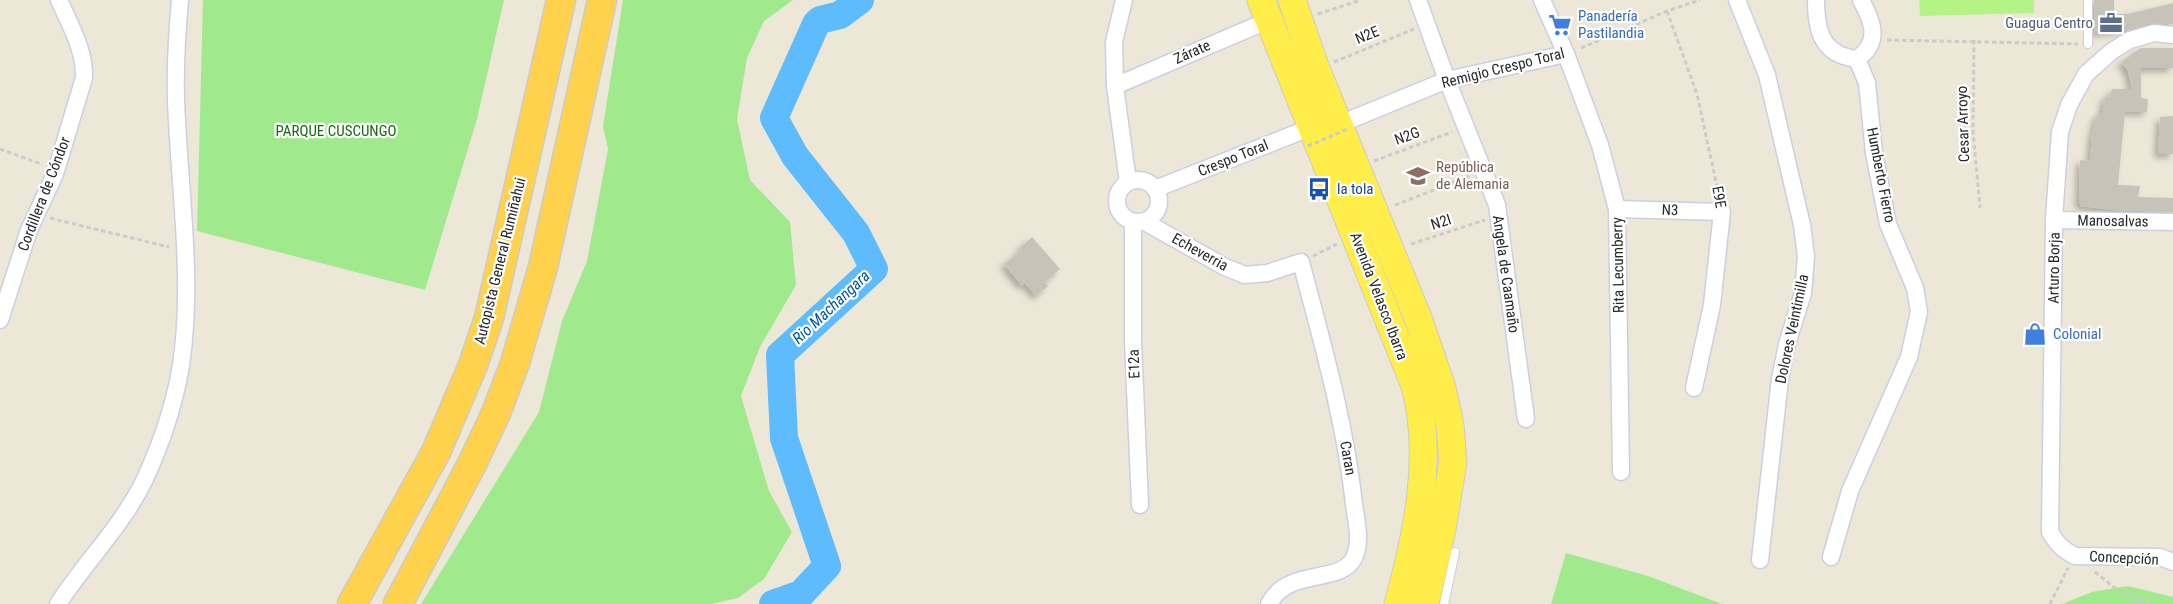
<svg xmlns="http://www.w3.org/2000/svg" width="2173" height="604" viewBox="0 0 2173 604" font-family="'Roboto Condensed',sans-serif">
  <defs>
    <filter id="shadow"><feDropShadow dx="-4" dy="4" stdDeviation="3" flood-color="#0004"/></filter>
  </defs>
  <rect width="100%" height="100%" fill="#ede7d8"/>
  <!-- green -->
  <g fill="#a0ea8d">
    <polygon points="203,0 504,0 477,119 425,290 197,231"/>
    <polygon points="623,0 793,0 764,21 747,58 737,119 750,180 790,222 796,285 760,347 741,396 769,491 792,532 764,579 738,598 711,604 421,604 539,412 562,321 587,261 608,149 603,126"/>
    <polygon points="1566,553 1648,576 1722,604 1551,604"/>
    <polygon points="2128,586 2173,597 2173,604 2062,604 2092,592"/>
  </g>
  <!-- pitch -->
  <polygon fill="#b6f387" points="1919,0 2034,0 2034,13 1920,16"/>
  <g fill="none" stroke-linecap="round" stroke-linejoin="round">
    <!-- river -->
    <polyline stroke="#5ebbfc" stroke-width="28" points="773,604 801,594 827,566 784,438 780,355 874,269 856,233 795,156 774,118 816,24 820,20 840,15 860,0"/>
  </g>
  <!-- building -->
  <g fill="#c8c3b8" filter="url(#shadow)">
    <polygon points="2094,0 2114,0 2114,14 2128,14 2173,3 2173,24 2151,23 2131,29 2095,33"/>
    <polygon points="2141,48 2173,48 2173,68 2141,68 2141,98 2148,99 2147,112 2125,111 2118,185 2140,186 2138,197 2173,198 2173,212 2113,210 2081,206 2079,202 2080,160 2090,161 2092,135 2097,114 2102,114 2105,96 2109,97 2112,89 2132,89 2128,71 2121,62"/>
    <polygon points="2173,116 2173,154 2158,154 2160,117"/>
    <polygon points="1032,237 1060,269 1045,282 1048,286 1036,296 1025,283 1022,286 1004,264 1022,250 1020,248"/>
  </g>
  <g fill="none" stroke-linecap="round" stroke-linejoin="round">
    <!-- service casing -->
    <g stroke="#cdcee3" stroke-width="10">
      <g id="service">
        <polyline points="2088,44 2088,0"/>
        <polyline points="1444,604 1455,552"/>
      </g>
    </g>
    <!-- minor casing -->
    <g stroke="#cdcee3" stroke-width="19">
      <g id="minor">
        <polyline points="1124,0 1114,42 1115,86 1128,182"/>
        <polyline points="1418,0 1447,80 1497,205 1526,419"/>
        <polyline points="1542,0 1566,54 1600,145 1617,209 1621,472"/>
        <polyline points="1737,0 1767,75 1802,225 1806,256 1803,293 1787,344 1780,379 1760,560"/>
        <path d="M 1816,0 C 1816,31 1822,55 1857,59"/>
        <path d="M 2173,35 L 2154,33 L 2130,40 L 2112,51 L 2086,74 L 2069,105 L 2060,132 L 2054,220 L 2050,532 C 2057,544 2063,550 2075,556 L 2160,557 L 2173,562"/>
        <path d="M 1857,59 C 1881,42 1873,22 1861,0"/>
        <polyline points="1115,86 1269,20"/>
        <polyline points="1340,124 1447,80 1566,54"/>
        <circle cx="1138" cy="201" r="21"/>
        <polyline points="1155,189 1312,127"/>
        <polyline points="1617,209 1722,212 1712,305 1694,388"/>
        <polyline points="2054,220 2173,222"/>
        <polyline points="1133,222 1133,341 1140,505"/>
        <path d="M 1145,222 L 1225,267 L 1245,275 L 1267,273 L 1301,262 C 1322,342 1345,421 1354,504 C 1356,521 1362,541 1354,558 C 1340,585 1288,567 1269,604"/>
        <path d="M 0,320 L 29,230 L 55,174 L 84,78 C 85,50 70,25 59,0"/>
        <polyline points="1831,557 1850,491 1909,357 1919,312 1915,288 1888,224 1874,153 1867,83 1857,59"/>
        <path d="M 58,604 C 85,562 122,526 144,481 C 163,440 178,395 183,350 C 192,267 179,183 176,100 C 175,67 177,33 180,0"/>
      </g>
    </g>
    <!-- primary casing -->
    <g stroke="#cbcbcb" stroke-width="29">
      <g id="primary">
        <path d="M 1261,0 L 1415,386 C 1434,457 1417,535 1398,604"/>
        <polyline points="1292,0 1316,69 1418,318 1442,388 1450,425 1453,462 1442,529 1425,604"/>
      </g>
    </g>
    <!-- trunk casing -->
    <g stroke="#cbcbcb" stroke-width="31">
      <g id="trunk">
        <polyline points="352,604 436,452 473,365 489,318 561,0"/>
        <polyline points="398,604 472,464 496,413 515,363 543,267 602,0"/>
      </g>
    </g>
    <!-- path -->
    <g stroke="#cbcbcb" stroke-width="3" stroke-dasharray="4.5 3" stroke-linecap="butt">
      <polyline points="1667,11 1697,94 1719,196"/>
      <polyline points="1318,14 1361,0"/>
      <polyline points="1887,40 2078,44"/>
      <polyline points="1974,40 1973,131 1980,208"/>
      <polyline points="1581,48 1667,11 1700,0"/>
      <polyline points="1334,62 1414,29"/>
      <polyline points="0,149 41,164"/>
      <polyline points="1374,161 1452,132"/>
      <polyline points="1395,205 1470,176"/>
      <polyline points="50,218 169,247"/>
      <polyline points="1411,244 1485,220"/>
      <polyline points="1313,256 1337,244"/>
      <polyline points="2095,572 2120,592 2151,604"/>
      <polyline points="2050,604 2068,568"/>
    </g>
    <!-- service -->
    <use href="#service" stroke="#fff" stroke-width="8"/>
    <!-- minor -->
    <use href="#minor" stroke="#fff" stroke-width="16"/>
    <!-- primary -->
    <use href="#primary" stroke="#ffee4a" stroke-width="27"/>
    <!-- trunk -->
    <use href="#trunk" stroke="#ffd24d" stroke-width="28"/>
    <!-- path-bridge -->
    <polyline stroke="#cbcbcb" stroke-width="3" stroke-dasharray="4.5 3" stroke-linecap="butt" points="1308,146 1350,128"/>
  </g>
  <!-- icons -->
  <defs>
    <g id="office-bare" transform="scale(1.8)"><path d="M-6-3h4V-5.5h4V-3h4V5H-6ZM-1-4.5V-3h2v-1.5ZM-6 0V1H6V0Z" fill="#5c6f8a" stroke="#fff" stroke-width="2.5" paint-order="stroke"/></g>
    <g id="supermarket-bare" transform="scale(1.8)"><path d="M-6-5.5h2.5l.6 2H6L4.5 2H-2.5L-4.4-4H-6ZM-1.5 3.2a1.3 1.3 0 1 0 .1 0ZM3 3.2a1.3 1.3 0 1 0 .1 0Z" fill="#3f7fe0" stroke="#fff" stroke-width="2.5" paint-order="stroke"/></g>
    <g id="school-bare" transform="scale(1.8)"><path d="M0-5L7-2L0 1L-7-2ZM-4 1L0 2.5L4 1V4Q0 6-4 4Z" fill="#8d6e63" stroke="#fff" stroke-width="2.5" paint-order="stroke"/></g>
    <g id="bus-bare" transform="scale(1.8)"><path d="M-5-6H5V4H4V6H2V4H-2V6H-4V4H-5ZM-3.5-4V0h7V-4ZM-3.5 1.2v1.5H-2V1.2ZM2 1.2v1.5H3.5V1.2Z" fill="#1a4fb4" stroke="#fff" stroke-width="2.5" paint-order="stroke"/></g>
    <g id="shop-bare" transform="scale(1.8)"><path d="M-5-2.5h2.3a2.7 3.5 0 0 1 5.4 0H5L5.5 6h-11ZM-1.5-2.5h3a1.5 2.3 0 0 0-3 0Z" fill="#3f7fe0" stroke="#fff" stroke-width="2.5" paint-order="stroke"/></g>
  </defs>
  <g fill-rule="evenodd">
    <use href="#office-bare" x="2111" y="23"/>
    <use href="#supermarket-bare" x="1560" y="25"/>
    <use href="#school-bare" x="1418" y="176"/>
    <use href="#bus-bare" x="1319" y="189"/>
    <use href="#shop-bare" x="2035" y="334"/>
  </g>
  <g text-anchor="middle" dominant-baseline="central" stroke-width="4.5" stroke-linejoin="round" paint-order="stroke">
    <!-- shop labels -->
    <g font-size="15" fill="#366cbe" stroke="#fff" text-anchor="start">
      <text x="1578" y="16">Panadería<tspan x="1578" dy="17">Pastilandia</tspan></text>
      <text x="2053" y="334">Colonial</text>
    </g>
    <!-- service labels -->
    <g font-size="15" fill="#4e5e75" stroke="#fff" text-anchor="end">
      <text x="2093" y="23">Guagua Centro</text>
    </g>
    <!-- street labels -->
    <g font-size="15" fill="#282828" stroke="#fff">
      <text transform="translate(1367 35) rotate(-22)">N2E</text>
      <text transform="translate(1192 52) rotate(-24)">Zárate</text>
      <text transform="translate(1503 68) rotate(-14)">Remigio Crespo Toral</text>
      <text transform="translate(1963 124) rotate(-92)">Cesar Arroyo</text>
      <text transform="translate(1407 136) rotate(-20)">N2G</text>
      <text transform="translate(1233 158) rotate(-22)">Crespo Toral</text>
      <text transform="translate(1881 175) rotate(79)">Humberto Fierro</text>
      <text transform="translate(44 194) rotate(-69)">Cordillera de Cóndor</text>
      <text transform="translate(1719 197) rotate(80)">E9E</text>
      <text transform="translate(1670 210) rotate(2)">N3</text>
      <text transform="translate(2113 221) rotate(1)">Manosalvas</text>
      <text transform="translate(1441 222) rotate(-18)">N2I</text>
      <text transform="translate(1200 252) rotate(29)">Echeverria</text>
      <text transform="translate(500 261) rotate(-76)">Autopista General Rumiñahui</text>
      <text transform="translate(1618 265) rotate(-91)">Rita Lecumberry</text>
      <text transform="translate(2054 268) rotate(-89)">Arturo Borja</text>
      <text transform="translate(1506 274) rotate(82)">Angela de Caamaño</text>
      <text transform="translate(1379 296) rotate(69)">Avenida Velasco Ibarra</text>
      <text transform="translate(1792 329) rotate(-78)">Dolores Veintimilla</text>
      <text transform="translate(1134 364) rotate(-92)">E12a</text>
      <text transform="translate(1348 458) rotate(80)">Caran</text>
      <text transform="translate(2124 558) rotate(3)">Concepción</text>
    </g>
    <!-- park labels -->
    <g font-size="15" fill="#176c11" stroke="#fff">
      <text x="336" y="131">PARQUE CUSCUNGO</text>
    </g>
    <!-- education labels -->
    <g font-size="15" fill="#785e54" stroke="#fff" text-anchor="start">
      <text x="1436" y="167">República<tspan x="1436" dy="17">de Alemania</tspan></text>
    </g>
    <!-- transit labels -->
    <g font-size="15" fill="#164399" stroke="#fff" text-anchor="start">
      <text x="1337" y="189">la tola</text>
    </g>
    <!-- water labels -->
    <g font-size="16" font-style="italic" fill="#0055a4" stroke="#fff">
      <text transform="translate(831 307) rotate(-43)">Rio Machangara</text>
    </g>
  </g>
</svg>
